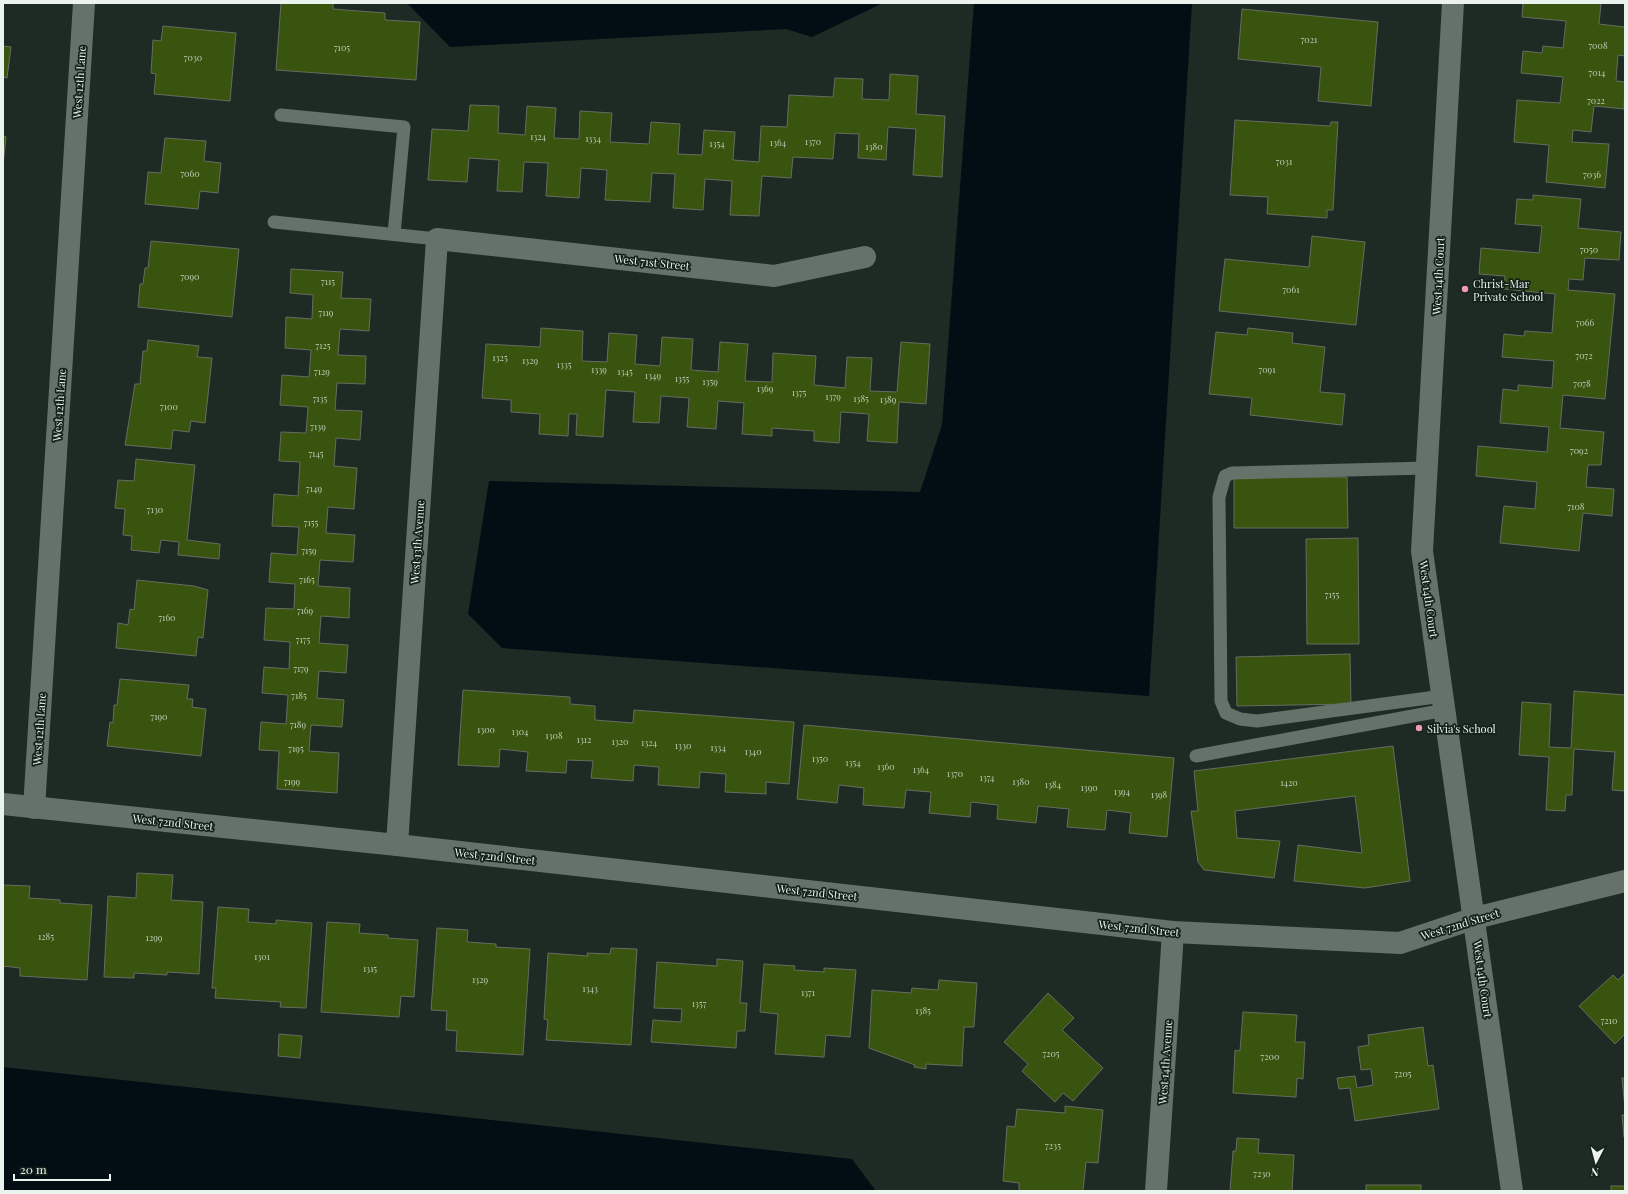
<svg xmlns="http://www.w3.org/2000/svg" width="1628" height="1194" viewBox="0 0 1628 1194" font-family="'Playfair Display',serif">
  <rect width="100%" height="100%" fill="#1e2a24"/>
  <!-- water -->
  <g fill="#020e14">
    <polygon points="407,3 883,3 812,37 786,29 450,47"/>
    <polygon points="974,3 1192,3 1149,696 502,648 468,614 489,481 920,492 942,425"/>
    <polygon points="3,1067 852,1159 876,1191 3,1191"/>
  </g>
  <!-- building -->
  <g fill="#39540e" stroke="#666c60">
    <polygon points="281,3 333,3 333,9 385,13 385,20 420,22 416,80 276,70"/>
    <polygon points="1523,3 1601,3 1599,24 1625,27 1625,56 1618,55 1616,81 1625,82 1624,109 1594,106 1591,132 1573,130 1572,142 1609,144 1605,188 1546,182 1549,145 1514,142 1517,100 1560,103 1563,77 1521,73 1523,51 1542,53 1543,46 1563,48 1566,21 1522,17"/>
    <polygon points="1242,9 1378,22 1371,106 1318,101 1321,67 1238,59"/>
    <polygon points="163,26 236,33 230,101 154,94 156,74 151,73 153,40 161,41"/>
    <polygon points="3,46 11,47 7,78 3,77"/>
    <polygon points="890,74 918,76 916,114 945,116 942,177 913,175 916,129 888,127 886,160 858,158 859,134 835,133 833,159 793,157 791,178 762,176 759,216 730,215 732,181 705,179 703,210 673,208 675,174 652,173 650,202 605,200 607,170 581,168 579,198 546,196 548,163 524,162 522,192 497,191 499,160 469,158 467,182 428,180 432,129 468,131 470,105 499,106 498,133 525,135 527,106 556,108 554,138 579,139 580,111 612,113 610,142 649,144 651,122 680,124 678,154 702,155 704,130 735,132 733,160 759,162 761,126 787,127 789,95 833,97 835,78 863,79 862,99 889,100"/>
    <polygon points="1235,120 1330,126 1331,122 1338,122 1333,210 1327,210 1327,218 1267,214 1268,197 1230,195"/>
    <polygon points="3,136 6,137 3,165"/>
    <polygon points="165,138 206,141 204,161 221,163 218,193 200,191 198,209 145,204 148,172 161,173"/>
    <polygon points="1533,195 1581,199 1578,228 1621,232 1619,260 1585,258 1583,280 1569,279 1568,290 1615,294 1605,399 1563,395 1560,428 1604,432 1601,465 1588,465 1586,487 1614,489 1612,516 1583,513 1579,551 1500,543 1504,506 1535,509 1537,482 1476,476 1478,446 1547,452 1549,427 1500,423 1503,389 1518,391 1518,385 1552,388 1554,361 1502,357 1504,334 1524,336 1525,331 1552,333 1555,294 1504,289 1505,276 1479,274 1481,248 1539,253 1542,226 1515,224 1517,199 1533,200"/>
    <polygon points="1312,236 1365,242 1356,325 1219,311 1225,259 1309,267"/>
    <polygon points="151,241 239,249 232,317 138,307 140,284 143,284 145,268 148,268"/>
    <polygon points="291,269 343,272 341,298 371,299 369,331 340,329 338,355 366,356 365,384 337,383 335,410 362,411 360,440 336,438 334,466 357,468 354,509 328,507 326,533 355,535 353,562 320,560 318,586 350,588 349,618 321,616 319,643 348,645 346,673 319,671 317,698 344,700 342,727 311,725 309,751 339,753 337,793 277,789 279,751 259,750 261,722 286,724 288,695 262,693 264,667 289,669 290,642 264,640 266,608 294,609 295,584 269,582 271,553 297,555 299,527 272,526 274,494 298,496 300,462 279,461 281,432 306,433 308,407 280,405 282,375 309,377 311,350 285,348 286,317 312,319 313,295 290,293"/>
    <polygon points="541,328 583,331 582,361 607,362 609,333 637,335 635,364 660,366 662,337 693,339 691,370 718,372 720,342 748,344 745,381 772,382 773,353 816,356 814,385 845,388 847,357 872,358 870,391 897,392 901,342 930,344 926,404 899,402 897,443 867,441 869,414 841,412 839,443 814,441 814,431 772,428 772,436 742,434 744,403 718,401 716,429 687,427 689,398 661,396 659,423 633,422 635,392 606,390 603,437 576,435 577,414 569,414 568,436 539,434 540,414 511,412 511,400 482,398 486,344 540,347"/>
    <polygon points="1248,328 1293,333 1292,343 1325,347 1320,392 1345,394 1342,425 1250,415 1252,398 1209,394 1216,332 1247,335"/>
    <polygon points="148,340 199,346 197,357 212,358 205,423 191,421 189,432 173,430 171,449 125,445 135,384 140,384 143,351 147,351"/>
    <polygon points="136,459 195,465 187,540 220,544 219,559 178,555 179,542 161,540 159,553 131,550 132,536 123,535 125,509 115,508 118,480 134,481"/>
    <polygon points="1234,477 1347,477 1348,528 1234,528"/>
    <polygon points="1358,538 1359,644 1307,644 1306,539"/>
    <polygon points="137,580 194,586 208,590 203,638 198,637 196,656 116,648 118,623 128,625 130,609 134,610"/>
    <polygon points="1350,654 1351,704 1237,706 1236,657"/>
    <polygon points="120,679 189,685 187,699 193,699 192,707 206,709 201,756 107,746 110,722 113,723 114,705 117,705"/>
    <polygon points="463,690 570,697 570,704 595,706 595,720 633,723 634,710 794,722 789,784 766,782 766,794 725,792 726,774 700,772 699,788 658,785 659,767 634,765 633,781 591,778 593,761 567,760 566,773 526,771 528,752 500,749 499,767 458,765"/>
    <polygon points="1574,691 1625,695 1625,791 1612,790 1615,752 1574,749 1572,795 1566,795 1565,811 1546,810 1549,757 1519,755 1522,702 1551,704 1549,747 1571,748"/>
    <polygon points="804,725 1174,758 1167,837 1129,833 1131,813 1107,810 1105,830 1067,827 1069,809 1038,806 1036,823 997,819 998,805 971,802 970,817 929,813 931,792 906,790 904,808 863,805 864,788 839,785 837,803 797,799"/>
    <polygon points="1393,746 1410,881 1365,888 1294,881 1298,845 1362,853 1355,796 1235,811 1237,838 1280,841 1274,878 1204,870 1198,862 1191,811 1198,811 1194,771"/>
    <polygon points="137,873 173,875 171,900 203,902 199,974 167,972 167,975 134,973 134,978 104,977 108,896 136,898"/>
    <polygon points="3,885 30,886 29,898 60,900 60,903 92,905 87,980 20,976 20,968 3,966"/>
    <polygon points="218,907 249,909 248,922 276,924 276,920 312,923 306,1008 280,1007 281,1002 215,998 216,988 212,988"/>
    <polygon points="327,922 360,924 359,933 388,935 388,938 418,940 414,997 401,996 399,1017 321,1012"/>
    <polygon points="437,928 468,930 467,942 496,944 496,947 530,949 523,1055 456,1051 457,1031 446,1030 447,1011 431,1010"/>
    <polygon points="611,948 637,949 631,1045 546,1040 548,1020 544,1019 548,953 588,956 587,953 610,954"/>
    <polygon points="717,959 743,961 740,1003 747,1003 745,1031 737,1031 736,1048 651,1042 653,1020 681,1022 682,1009 654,1008 657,962 717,966"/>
    <polygon points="764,964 795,966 794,970 824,972 824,968 856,970 850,1037 826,1035 824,1057 775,1054 778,1014 760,1012"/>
    <polygon points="1625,973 1625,1034 1615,1044 1579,1006 1613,975 1618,980"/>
    <polygon points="939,980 977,983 974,1027 964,1027 962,1066 926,1064 926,1069 914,1067 915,1065 869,1048 872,990 911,993 912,988 938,990"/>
    <polygon points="1048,993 1074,1018 1062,1030 1103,1068 1073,1101 1063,1093 1055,1102 1022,1071 1028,1064 1004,1042"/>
    <polygon points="1243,1012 1297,1015 1295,1042 1305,1042 1303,1079 1297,1078 1296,1097 1233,1093 1235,1050 1240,1051"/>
    <polygon points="1423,1027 1428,1066 1433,1065 1439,1109 1355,1121 1350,1088 1339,1089 1337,1078 1355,1076 1357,1088 1373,1085 1371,1069 1361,1070 1358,1047 1369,1045 1368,1035"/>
    <polygon points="279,1034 302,1036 300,1058 278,1056"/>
    <polygon points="1622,1078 1625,1078 1625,1108"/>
    <polygon points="1065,1106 1103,1110 1098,1163 1086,1162 1083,1191 1019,1191 1019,1183 1003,1181 1007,1126 1015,1127 1017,1109 1065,1113"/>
    <polygon points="1622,1115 1625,1115 1625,1137 1624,1137"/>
    <polygon points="1237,1138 1259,1139 1258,1153 1294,1155 1292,1191 1230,1191 1233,1151 1236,1151"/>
    <rect x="1366" y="1185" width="55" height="6"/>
    <rect x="1611" y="1186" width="14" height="5"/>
  </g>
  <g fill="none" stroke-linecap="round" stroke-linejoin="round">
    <!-- service -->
    <g stroke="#64726a" stroke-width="13">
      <polyline points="281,115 404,127 394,234"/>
      <polyline points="274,222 437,239"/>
      <polyline points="1427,468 1232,473 1225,476 1219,497 1221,701 1226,713 1240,719 1257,721 1443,696"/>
      <polyline points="1196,756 1445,710"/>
    </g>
    <!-- minor -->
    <g stroke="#64726a" stroke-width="22">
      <polyline points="1453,3 1422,551 1512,1191"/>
      <polyline points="3,804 397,845 1173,932 1400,943 1475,918 1625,881"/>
      <polyline points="34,808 84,3"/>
      <polyline points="397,845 437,239 774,276 865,257"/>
      <polyline points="1156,1191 1173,932"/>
    </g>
  </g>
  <!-- markers -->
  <g fill="#f09ab5" stroke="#14211a" stroke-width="1.5">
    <circle cx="1465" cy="289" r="4"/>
    <circle cx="1419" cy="728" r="4"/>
  </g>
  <g text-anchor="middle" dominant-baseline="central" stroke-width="3.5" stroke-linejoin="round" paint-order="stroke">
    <!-- number labels -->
    <g font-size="9" fill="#becbb7">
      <text x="1309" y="39">7021</text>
      <text x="1598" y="45">7008</text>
      <text x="342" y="47">7105</text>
      <text x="193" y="57">7030</text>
      <text x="1597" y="72">7014</text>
      <text x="1596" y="100">7022</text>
      <text x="538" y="136">1324</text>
      <text x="593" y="138">1334</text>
      <text x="813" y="141">1370</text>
      <text x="778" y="142">1364</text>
      <text x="717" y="143">1354</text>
      <text x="874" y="146">1380</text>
      <text x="1284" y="161">7031</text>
      <text x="190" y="173">7060</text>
      <text x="1592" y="174">7036</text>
      <text x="1589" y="249">7050</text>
      <text x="190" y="276">7090</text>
      <text x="328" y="281">7115</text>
      <text x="1291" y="289">7061</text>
      <text x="326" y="312">7119</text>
      <text x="1585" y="322">7066</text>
      <text x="323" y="345">7125</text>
      <text x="1584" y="355">7072</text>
      <text x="500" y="357">1325</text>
      <text x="530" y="360">1329</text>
      <text x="564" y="364">1335</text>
      <text x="599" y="369">1339</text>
      <text x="1267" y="369">7091</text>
      <text x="322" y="371">7129</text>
      <text x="625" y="371">1345</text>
      <text x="653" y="375">1349</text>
      <text x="682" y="378">1355</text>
      <text x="710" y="381">1359</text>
      <text x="1582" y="383">7078</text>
      <text x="765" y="388">1369</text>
      <text x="799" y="392">1375</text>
      <text x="833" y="396">1379</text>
      <text x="320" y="398">7135</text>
      <text x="861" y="398">1385</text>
      <text x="888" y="399">1389</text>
      <text x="169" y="406">7100</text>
      <text x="318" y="426">7139</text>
      <text x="1579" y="450">7092</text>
      <text x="316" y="453">7145</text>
      <text x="314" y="488">7149</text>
      <text x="1576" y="506">7108</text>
      <text x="155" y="509">7130</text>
      <text x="311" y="522">7155</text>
      <text x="309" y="550">7159</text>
      <text x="307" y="579">7165</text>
      <text x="1332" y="594">7155</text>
      <text x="305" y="610">7169</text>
      <text x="167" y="617">7160</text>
      <text x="303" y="639">7175</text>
      <text x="301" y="668">7179</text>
      <text x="299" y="695">7185</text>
      <text x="159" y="716">7190</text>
      <text x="298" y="724">7189</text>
      <text x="486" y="729">1300</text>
      <text x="520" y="731">1304</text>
      <text x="554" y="735">1308</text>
      <text x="584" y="739">1312</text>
      <text x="620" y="741">1320</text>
      <text x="649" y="742">1324</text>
      <text x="683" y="745">1330</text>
      <text x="718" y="747">1334</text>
      <text x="296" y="748">7195</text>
      <text x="753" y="751">1340</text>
      <text x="820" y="758">1350</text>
      <text x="853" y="762">1354</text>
      <text x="886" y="766">1360</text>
      <text x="921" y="769">1364</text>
      <text x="955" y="773">1370</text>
      <text x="987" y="777">1374</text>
      <text x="292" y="781">7199</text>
      <text x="1021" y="781">1380</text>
      <text x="1289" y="782">1420</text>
      <text x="1053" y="784">1384</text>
      <text x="1089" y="787">1390</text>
      <text x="1122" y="791">1394</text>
      <text x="1159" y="794">1398</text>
      <text x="46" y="936">1285</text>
      <text x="154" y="937">1299</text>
      <text x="262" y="956">1301</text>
      <text x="370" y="968">1315</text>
      <text x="480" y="979">1329</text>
      <text x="590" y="988">1343</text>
      <text x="808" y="992">1371</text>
      <text x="699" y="1003">1357</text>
      <text x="923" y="1010">1385</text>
      <text x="1609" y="1020">7210</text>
      <text x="1051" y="1053">7205</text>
      <text x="1270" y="1056">7200</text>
      <text x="1403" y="1073">7205</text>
      <text x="1053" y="1145">7235</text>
      <text x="1262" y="1173">7230</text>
    </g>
    <!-- street labels -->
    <g font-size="11" fill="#ebf3ef" stroke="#14211a">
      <text transform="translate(79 82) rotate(-86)">West 12th Lane</text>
      <text transform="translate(652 262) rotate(6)">West 71st Street</text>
      <text transform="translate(1438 276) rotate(-87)">West 14th Court</text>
      <text transform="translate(59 405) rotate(-86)">West 12th Lane</text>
      <text transform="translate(417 542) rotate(-86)">West 13th Avenue</text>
      <text transform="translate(1429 599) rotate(82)">West 14th Court</text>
      <text transform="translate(39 729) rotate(-86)">West 12th Lane</text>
      <text transform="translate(173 822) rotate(6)">West 72nd Street</text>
      <text transform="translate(495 856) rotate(6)">West 72nd Street</text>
      <text transform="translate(817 892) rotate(6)">West 72nd Street</text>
      <text transform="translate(1460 924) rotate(-17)">West 72nd Street</text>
      <text transform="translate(1139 928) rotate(6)">West 72nd Street</text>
      <text transform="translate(1483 979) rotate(82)">West 14th Court</text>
      <text transform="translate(1165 1062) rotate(-86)">West 14th Avenue</text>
    </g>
    <!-- poi labels -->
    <g font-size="11" fill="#ebf3ef" stroke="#14211a" text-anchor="start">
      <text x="1473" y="283">Christ-Mar<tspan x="1473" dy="13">Private School</tspan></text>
      <text x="1427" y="728">Silvia's School</text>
    </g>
  </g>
  <!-- border -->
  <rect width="1628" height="1194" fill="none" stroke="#ebf3ef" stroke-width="8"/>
  <!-- north arrow -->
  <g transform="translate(1596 1162) rotate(186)" stroke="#14211a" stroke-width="3" paint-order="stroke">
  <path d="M0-3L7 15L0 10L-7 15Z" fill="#ebf3ef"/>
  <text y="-6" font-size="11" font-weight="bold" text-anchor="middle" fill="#ebf3ef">N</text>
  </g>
  <!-- scale -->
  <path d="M14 1174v6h96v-6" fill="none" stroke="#ebf3ef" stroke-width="2"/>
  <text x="20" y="1174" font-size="12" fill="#ebf3ef" stroke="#14211a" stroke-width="3" paint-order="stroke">20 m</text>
</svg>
